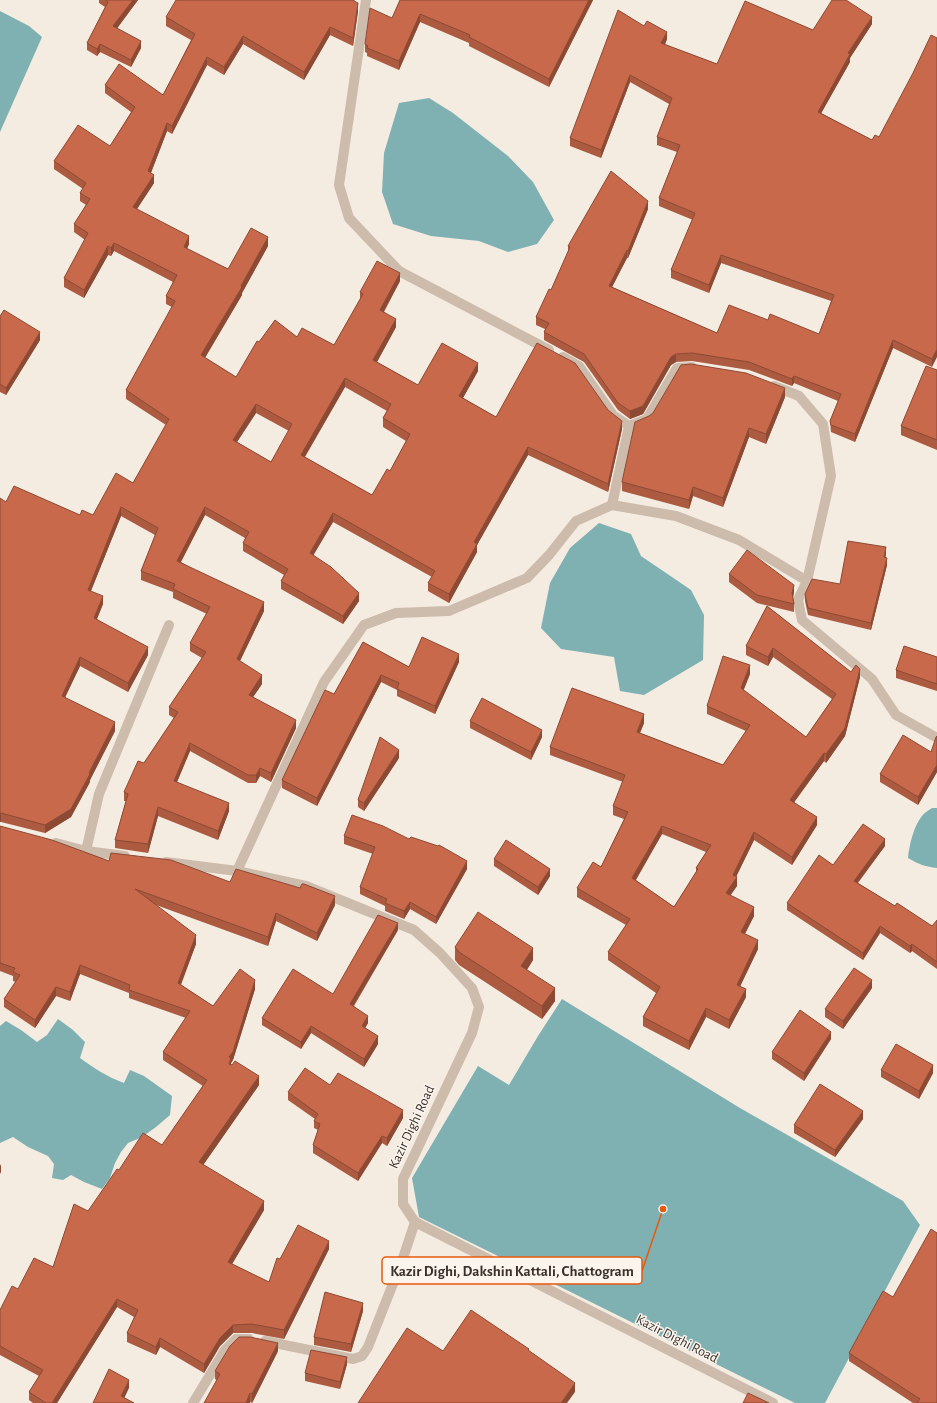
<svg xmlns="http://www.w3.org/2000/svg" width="937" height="1403" viewBox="0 0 937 1403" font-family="'Alegreya Sans',sans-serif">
  <rect width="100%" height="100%" fill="#f4ebe1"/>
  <!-- water -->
  <g fill="#7fb0b2">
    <polygon points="0,11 29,26 42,37 0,132"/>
    <polygon points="429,98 453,113 508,156 533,182 554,220 537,244 508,252 479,241 431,236 393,224 382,192 384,153 399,103"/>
    <polygon points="599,523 631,534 641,556 691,590 704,615 703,660 644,695 620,691 614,657 561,649 541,628 550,583 570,548"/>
    <path d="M 932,808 L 937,808 L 937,868 C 926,867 918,864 908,858 C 909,846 914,825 922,816 C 924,813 929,810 932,808 Z"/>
    <polygon points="562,999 740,1108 903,1201 920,1225 825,1403 795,1403 419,1217 412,1178 478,1066 509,1085 538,1036"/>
    <path d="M 58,1019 L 73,1030 L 85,1042 L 80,1058 C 94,1068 107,1077 124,1083 L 130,1070 L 144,1076 L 172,1096 L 170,1115 L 156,1127 L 142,1137 L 128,1143 L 121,1152 L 115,1163 L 110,1178 L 102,1189 L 84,1182 L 71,1175 L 63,1180 L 52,1178 L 54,1164 L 48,1156 L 28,1147 L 13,1137 L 0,1143 L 0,1026 L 6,1021 L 21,1030 L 37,1042 L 47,1035 Z"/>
  </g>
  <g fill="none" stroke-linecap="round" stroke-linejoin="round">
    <!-- street -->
    <g stroke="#cdbbac" stroke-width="10">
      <polyline points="366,0 339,185 349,218 399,271 549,350"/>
      <polyline points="563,357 579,366 613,415 629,426"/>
      <polyline points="774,386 799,396 823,424 831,476 807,581 798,600 802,620 872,679 896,715 937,738"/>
      <polyline points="629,426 647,419 677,368 692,367"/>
      <polyline points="612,505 629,426"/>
      <polyline points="56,843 86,851 125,856"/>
      <polyline points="86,851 99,794 169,625"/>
      <polyline points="166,862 237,871 306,886 414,930 440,953 472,988 479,1007 472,1033 403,1179 403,1204 415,1222 773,1403"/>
      <polyline points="237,871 324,682 364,625 396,613 449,611 527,578 549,555 576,521 612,505 676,516 739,540 807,581"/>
      <polyline points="265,1341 353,1359 362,1356 368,1347 402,1261 415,1222"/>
      <polyline points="193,1403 225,1350 236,1339 249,1339"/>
    </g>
  </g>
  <!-- wall -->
  <g fill="#ac5a40" fill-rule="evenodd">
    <polygon points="99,0 138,0 117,28 141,48 131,67 100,52 97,56 87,50 87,43 105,7 99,3"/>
    <polygon points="400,0 593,0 549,87 469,46 469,43 420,22 399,70 367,56 367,53 365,52 365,44 392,18"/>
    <path d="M 354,1 L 358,11 L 353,46 L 330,35 L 304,80 L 243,44 L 224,75 L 207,65 L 172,134 L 167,131 L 151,173 L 154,183 L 137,209 L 189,244 L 187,249 L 228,269 L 268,246 L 242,293 L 242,295 L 205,358 L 236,377 L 259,342 L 297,337 L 334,345 L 360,299 L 360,292 L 400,281 L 384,312 L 396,327 L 377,362 L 418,385 L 478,371 L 463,398 L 496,417 L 608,410 L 622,429 L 608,492 L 528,455 L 477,545 L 477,552 L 449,603 L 428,591 L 428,583 L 432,577 L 333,522 L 313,555 L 359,601 L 343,624 L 281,589 L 281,581 L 284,575 L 243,551 L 243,543 L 245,538 L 205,515 L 181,562 L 264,611 L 240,661 L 262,684 L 253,697 L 296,728 L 271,782 L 260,776 L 256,783 L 248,783 L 190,751 L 177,782 L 229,811 L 218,840 L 158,816 L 148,853 L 115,848 L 115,840 L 126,801 L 124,801 L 124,792 L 174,718 L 169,715 L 169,707 L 202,658 L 190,651 L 190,643 L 207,614 L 173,598 L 173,592 L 141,580 L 141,571 L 155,535 L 121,516 L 91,591 L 103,604 L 97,619 L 148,655 L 128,692 L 80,666 L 65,697 L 115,731 L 90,780 L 90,782 L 71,817 L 45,833 L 1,822 L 0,822 L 6,502 L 80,515 L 93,515 L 133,483 L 166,425 L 126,399 L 126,390 L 172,307 L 166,304 L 166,296 L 173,282 L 114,251 L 111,256 L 108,255 L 84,298 L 64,287 L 64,278 L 85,240 L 74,232 L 74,224 L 86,205 L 80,201 L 80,193 L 83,189 L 54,169 L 54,161 L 110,146 L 131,112 L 105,93 L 105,85 L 163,95 L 191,40 L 166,26 L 166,17 ZM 345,387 L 387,411 L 383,418 L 383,427 L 406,441 L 390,471 L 372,495 L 305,457 ZM 256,413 L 289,431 L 271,462 L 237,442 Z"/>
    <polygon points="872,24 850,58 850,62 821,113 872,140 879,137 937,38 932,367 893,348 855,442 831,432 830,421 838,401 794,383 792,386 749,370 692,361 676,362 671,365 643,414 630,419 618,410 584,362 544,340 544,332 545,329 536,325 536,317 551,290 568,252 568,246 648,209 628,258 627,258 612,287 717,333 768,320 819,334 831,301 721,263 709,293 671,278 671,270 693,220 659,206 659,198 677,152 657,145 657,137 669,104 630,82 601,158 570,146 570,138 644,26 667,39 665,45 717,64 813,30"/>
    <polygon points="0,316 40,340 6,395 0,392"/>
    <polygon points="937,370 937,450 901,435 901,426"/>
    <polygon points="785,397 766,444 749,437 723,507 693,496 689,509 622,491 622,482"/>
    <polygon points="886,554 885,558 887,565 871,630 808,615 805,601 805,594 840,584"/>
    <polygon points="729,574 794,592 793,598 794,604 794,612 757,603 729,582"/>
    <path d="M 767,606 L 851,672 L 860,677 L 845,736 L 826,763 L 824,761 L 794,802 L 817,825 L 792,865 L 754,840 L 736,877 L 737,886 L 730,895 L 754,916 L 745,934 L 758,949 L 740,986 L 746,997 L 729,1029 L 706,1017 L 689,1050 L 643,1026 L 643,1017 L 656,993 L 608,960 L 608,952 L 626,925 L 577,897 L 577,888 L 601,867 L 624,819 L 613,815 L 613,806 L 623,782 L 550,755 L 550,747 L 644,723 L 640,733 L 723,765 L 746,731 L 707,714 L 707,706 L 750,674 L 743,690 L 806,737 L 832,699 L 773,657 L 768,666 L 746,655 L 746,646 ZM 662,834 L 706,852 L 696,868 L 696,872 L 674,907 L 636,880 Z"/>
    <polygon points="363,642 409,667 459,662 435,714 397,696 397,690 381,682 317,806 282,788 282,780 334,694"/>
    <polygon points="937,657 937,691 896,678 896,670"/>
    <polygon points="470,721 542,737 531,760 470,728"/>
    <polygon points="937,736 937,772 918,805 880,782 880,774 931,752"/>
    <polygon points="399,758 364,811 358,807 358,800"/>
    <polygon points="0,826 109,861 230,882 335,905 317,941 276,921 268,946 156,905 196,944 181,985 213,1006 255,989 233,1060 231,1063 231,1064 259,1085 203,1165 264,1210 232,1264 269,1282 280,1259 329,1249 284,1339 252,1333 233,1333 220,1346 204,1373 160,1347 156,1355 127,1342 127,1333 134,1317 117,1307 57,1403 33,1403 29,1400 29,1392 39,1376 0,1355 0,1310 18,1289 53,1267 88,1211 119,1170 162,1145 203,1086 163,1060 163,1052 186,1018 129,998 129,993 80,974 70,1001 56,996 35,1028 4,1007 4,999 16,982 13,981 13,976 0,971"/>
    <polygon points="344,836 467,869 436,924 410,909 404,919 385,911 385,906 360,894 360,887 373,854 344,844"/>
    <polygon points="885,846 858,883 895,906 932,926 937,921 937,969 912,951 910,953 880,933 863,960 787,910 787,903 833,865"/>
    <polygon points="494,859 550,876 538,895 494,866"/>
    <polygon points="398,930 354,1006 368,1023 365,1028 378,1044 364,1067 311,1033 301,1049 262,1025 262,1018 333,994"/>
    <polygon points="455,947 533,960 527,970 555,1001 542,1019 459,965 455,960"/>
    <polygon points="872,988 843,1029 825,1017 825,1009"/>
    <polygon points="831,1039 804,1081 772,1059 772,1052"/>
    <polygon points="881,1070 933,1073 919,1099 881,1077"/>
    <polygon points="288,1092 403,1118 387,1146 382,1143 358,1181 313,1153 313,1145 318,1130 314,1128 314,1121 315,1119 288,1100"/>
    <polygon points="863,1119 835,1157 794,1133 794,1125"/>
    <polygon points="893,1297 937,1403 913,1403 849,1361 849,1353"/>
    <polygon points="363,1311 351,1352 314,1345 314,1337"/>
    <polygon points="278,1351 252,1403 215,1379 215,1371"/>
    <polygon points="347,1364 340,1389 305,1381 305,1373"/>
  </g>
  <!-- shaded-wall -->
  <g fill="#8c4a34">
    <polygon points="133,0 138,0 113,34 113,26"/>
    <polygon points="589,0 593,0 549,87 549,79"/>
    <polygon points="358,3 358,11 353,46 353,38"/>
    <polygon points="420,14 420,22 399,70 399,61"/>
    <polygon points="872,17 872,24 850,58 850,62 818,119 818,112 848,53"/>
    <polygon points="330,27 330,35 304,80 304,72"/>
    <polygon points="667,32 667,39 661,51 661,43"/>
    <polygon points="243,36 243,44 224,75 224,67"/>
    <polygon points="141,41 141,48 131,67 131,60"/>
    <polygon points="100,44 100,52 97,56 97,49"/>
    <polygon points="207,57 207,65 172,134 172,126"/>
    <polygon points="630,75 630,82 601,158 601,150"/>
    <polygon points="167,123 167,131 148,180 148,171"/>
    <polygon points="154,175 154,183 133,215 133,207"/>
    <polygon points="648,201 648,209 628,258 628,251"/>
    <polygon points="189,236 189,244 184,255 184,247"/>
    <polygon points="268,237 268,246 242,293 242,295 201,364 201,355 241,286"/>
    <polygon points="114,243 114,251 111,256 111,248"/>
    <polygon points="108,246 108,255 84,298 84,290"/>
    <polygon points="627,250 627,258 609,293 609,286"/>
    <polygon points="721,255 721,263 709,293 709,285"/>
    <polygon points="400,273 400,281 380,318 380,310"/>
    <polygon points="396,319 396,327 373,369 373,360"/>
    <polygon points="40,332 40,340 6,395 6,388"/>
    <polygon points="893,340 893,348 855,442 855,434"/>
    <polygon points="937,349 937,357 932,367 932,359"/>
    <polygon points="676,354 676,362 671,365 643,414 630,419 630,411 671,357"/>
    <polygon points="478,363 478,371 459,405 459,396"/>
    <polygon points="794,376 794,383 792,386 792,379"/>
    <polygon points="345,378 345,387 301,463 301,455"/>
    <polygon points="785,388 785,397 766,444 766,434"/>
    <polygon points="256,404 256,413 233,448 233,440"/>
    <polygon points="622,421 622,429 608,492 608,484"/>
    <polygon points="749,428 749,437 723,507 723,498"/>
    <polygon points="528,447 528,455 477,545 477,552 449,603 449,594 474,542"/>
    <polygon points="693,487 693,496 689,509 689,500"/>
    <polygon points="121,507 121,516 88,598 88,590"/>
    <polygon points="205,507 205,515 177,569 177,561"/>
    <polygon points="333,513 333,522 310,561 310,553"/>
    <polygon points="886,547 886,554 884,564 884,557"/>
    <polygon points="887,558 887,565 871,630 871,623"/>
    <polygon points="794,585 794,592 792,601 792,593"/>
    <polygon points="359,593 359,601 343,624 343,616"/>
    <polygon points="103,596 103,604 94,626 94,618"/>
    <polygon points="264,602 264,611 237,667 237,659"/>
    <polygon points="148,647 148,655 128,692 128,683"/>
    <polygon points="773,648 773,657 768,666 768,657"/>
    <polygon points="459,654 459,662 435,714 435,706"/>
    <polygon points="80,657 80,666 62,704 62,696"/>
    <polygon points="750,665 750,674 741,697 741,688"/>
    <polygon points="860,669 860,677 845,736 826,763 826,754"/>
    <polygon points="262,675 262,684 249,703 249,695"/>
    <polygon points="381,675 381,682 317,806 317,798"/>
    <polygon points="644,714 644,723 637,740 637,732"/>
    <polygon points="296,720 296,728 271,782 271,773"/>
    <polygon points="115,722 115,731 90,780 90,782 71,817 45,833 45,825 89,773"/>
    <polygon points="542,730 542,737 531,760 531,752"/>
    <polygon points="190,743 190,751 174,789 174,781"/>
    <polygon points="399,750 399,758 364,811 364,803"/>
    <polygon points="824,753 824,761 790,808 790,800"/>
    <polygon points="937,765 937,772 918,805 918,797"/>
    <polygon points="260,768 260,776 256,783 256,775"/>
    <polygon points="229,803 229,811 218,840 218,831"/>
    <polygon points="158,807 158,816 148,853 148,844"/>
    <polygon points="1,813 1,822 0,822 0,814"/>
    <polygon points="817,817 817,825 792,865 792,857"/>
    <polygon points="662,826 662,834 632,886 632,878"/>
    <polygon points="754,832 754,840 733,883 733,875"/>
    <polygon points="885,839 885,846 854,887 854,881"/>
    <polygon points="467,861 467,869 436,924 436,917"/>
    <polygon points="550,869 550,876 538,895 538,887"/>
    <polygon points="737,877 737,886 726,902 726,893"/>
    <polygon points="335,896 335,905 317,941 317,933"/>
    <polygon points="410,902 410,909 404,919 404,911"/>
    <polygon points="754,907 754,916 741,941 741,932"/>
    <polygon points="276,913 276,921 268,946 268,937"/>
    <polygon points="398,923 398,930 350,1011 350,1004"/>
    <polygon points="880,926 880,933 863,960 863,953"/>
    <polygon points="196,935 196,944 178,991 178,983"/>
    <polygon points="758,940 758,949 737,993 737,985"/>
    <polygon points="912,944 912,951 910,953 910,946"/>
    <polygon points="533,948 533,960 521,978 521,966"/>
    <polygon points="80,965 80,974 70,1001 70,992"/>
    <polygon points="255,980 255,989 233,1060 231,1063 231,1066 229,1072 229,1057"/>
    <polygon points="872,980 872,988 843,1029 843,1021"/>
    <polygon points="56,987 56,996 35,1028 35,1020"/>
    <polygon points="555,988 555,1001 542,1019 542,1006"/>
    <polygon points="746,989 746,997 729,1029 729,1020"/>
    <polygon points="706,1008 706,1017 689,1050 689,1041"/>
    <polygon points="368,1016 368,1023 362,1033 362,1026"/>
    <polygon points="311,1026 311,1033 301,1049 301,1042"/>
    <polygon points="831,1032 831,1039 804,1081 804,1073"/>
    <polygon points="378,1036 378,1044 364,1067 364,1059"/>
    <polygon points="933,1065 933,1073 919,1099 919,1091"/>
    <polygon points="259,1076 259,1085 199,1171 199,1162"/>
    <polygon points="403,1110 403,1118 387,1146 387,1138"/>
    <polygon points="863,1111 863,1119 835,1157 835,1150"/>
    <polygon points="382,1136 382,1143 358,1181 358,1173"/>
    <polygon points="1,1164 1,1172 0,1174 0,1166"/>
    <polygon points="264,1201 264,1210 228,1271 228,1262"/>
    <polygon points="329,1241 329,1249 284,1339 284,1330"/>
    <polygon points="117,1299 117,1307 57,1403 52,1403"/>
    <polygon points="363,1303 363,1311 351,1352 351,1344"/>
    <polygon points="233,1325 233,1333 220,1346 204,1373 204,1364 220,1338"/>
    <polygon points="160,1338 160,1347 156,1355 156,1347"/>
    <polygon points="278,1343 278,1351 252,1403 252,1394"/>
    <polygon points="347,1357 347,1364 340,1389 340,1382"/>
    <polygon points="129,1380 129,1388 122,1403 121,1396"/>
    <polygon points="575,1383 575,1392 567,1403 561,1403"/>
    <polygon points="250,1393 250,1403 246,1403"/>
  </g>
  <!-- building -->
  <g fill="#c8694b" stroke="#8c4a34" fill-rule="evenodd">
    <polygon points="106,0 133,0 113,26 141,41 131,60 100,44 97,49 87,43 108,2"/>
    <path d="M 176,0 L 354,0 L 354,1 L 358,3 L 353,38 L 330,27 L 304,72 L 243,36 L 224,67 L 207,57 L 172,126 L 167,123 L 148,171 L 154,175 L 133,207 L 189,236 L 184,247 L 228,269 L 251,228 L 268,237 L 241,286 L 242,287 L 201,355 L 236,377 L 257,341 L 259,342 L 275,320 L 297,337 L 302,328 L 334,345 L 363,294 L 360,292 L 377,261 L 400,273 L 380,310 L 396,319 L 373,360 L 418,385 L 442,343 L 478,363 L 459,396 L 496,417 L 537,343 L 575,363 L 608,410 L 622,421 L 608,484 L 528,447 L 474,542 L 477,544 L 449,594 L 428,583 L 435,571 L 333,513 L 310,553 L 331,567 L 359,593 L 343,616 L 281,581 L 288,569 L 243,543 L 249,532 L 205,507 L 177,561 L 264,602 L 237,659 L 262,675 L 249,695 L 296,720 L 271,773 L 260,768 L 256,775 L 248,775 L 190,743 L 174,781 L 229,803 L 218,831 L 158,807 L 148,844 L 115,840 L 128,794 L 124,792 L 138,761 L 144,763 L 178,712 L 169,707 L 206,652 L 190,643 L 210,607 L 173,589 L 175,584 L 141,571 L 158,528 L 121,507 L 88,590 L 103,596 L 94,618 L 148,647 L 128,683 L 80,657 L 62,696 L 115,722 L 89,773 L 90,774 L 71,809 L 45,825 L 1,813 L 0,814 L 0,498 L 6,502 L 14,486 L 80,515 L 82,510 L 93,515 L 116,473 L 133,483 L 169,419 L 126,390 L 175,301 L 166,296 L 177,275 L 114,243 L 111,248 L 108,246 L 84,290 L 64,278 L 88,233 L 74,224 L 90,199 L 80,193 L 86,183 L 54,161 L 78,125 L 110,146 L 135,107 L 105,85 L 119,64 L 163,95 L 195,34 L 166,17 ZM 345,378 L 391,404 L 383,418 L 410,434 L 390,471 L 387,469 L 372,495 L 301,455 ZM 256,404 L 292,424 L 271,462 L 233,440 Z"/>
    <polygon points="400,0 589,0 549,79 469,37 470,35 420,14 399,61 367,48 368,46 365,44 370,8 392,18"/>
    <polygon points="832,0 846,0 872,17 848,53 850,54 818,112 872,140 875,135 879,137 913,73 931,35 937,38 937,349 932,359 893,340 855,434 831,425 830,421 841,394 794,376 792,379 749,362 692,353 676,354 671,357 643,406 630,411 618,403 584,354 544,332 549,323 536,317 549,289 551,290 570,247 568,246 611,171 648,201 628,251 627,250 609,286 717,333 729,305 768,320 770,314 819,334 834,295 721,255 709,285 671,270 695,213 659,198 680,145 657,137 672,98 630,75 601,150 570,138 618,10 644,26 647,21 667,32 661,43 717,64 745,1 813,30"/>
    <polygon points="4,310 40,332 6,388 0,384 0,316"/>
    <polygon points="691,364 746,373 785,388 766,434 749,428 723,498 693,487 689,500 622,482 635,422 649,416 653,413 681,365"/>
    <polygon points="926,366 937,370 937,440 901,426"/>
    <polygon points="848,541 886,547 884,557 887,558 871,623 808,608 805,594 812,579 840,584"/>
    <polygon points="747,550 794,585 792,593 794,604 757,595 729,574"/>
    <path d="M 767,606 L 851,672 L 856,665 L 860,669 L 845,728 L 826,754 L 824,753 L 790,800 L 817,817 L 792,857 L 754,832 L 733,875 L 737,877 L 726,893 L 754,907 L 741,932 L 758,940 L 737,985 L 746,989 L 729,1020 L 706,1008 L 689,1041 L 643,1017 L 660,987 L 608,952 L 630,919 L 577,888 L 593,862 L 601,867 L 628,812 L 613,806 L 625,775 L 550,747 L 572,688 L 644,714 L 637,732 L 723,765 L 750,725 L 707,706 L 723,656 L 750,665 L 741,688 L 806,737 L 836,694 L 773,648 L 768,657 L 746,646 ZM 662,826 L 711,845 L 696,868 L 698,869 L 674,907 L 632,878 Z"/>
    <polygon points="422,637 459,654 435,706 397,689 399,683 381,675 317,798 282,780 325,690 334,694 363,642 409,667"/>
    <polygon points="904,646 937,657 937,684 896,670"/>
    <polygon points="482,698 542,730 531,752 470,721"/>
    <polygon points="903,735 931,752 936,737 937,736 937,765 918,797 880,774"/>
    <polygon points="380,737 399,750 364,803 358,800"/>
    <polygon points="352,815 383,826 409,839 411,837 438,846 439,845 467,861 436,917 410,902 404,911 385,903 387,899 360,887 375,847 344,836"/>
    <polygon points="863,824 885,839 854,881 895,906 897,903 932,926 937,920 937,962 912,944 910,946 880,926 863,953 787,903 819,855 833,865"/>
    <polygon points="0,826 52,840 109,861 111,853 171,860 230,882 236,869 300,888 302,884 304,884 335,896 317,933 276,913 268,937 135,889 196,935 178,983 213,1006 240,969 255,980 233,1052 229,1057 231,1058 229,1064 232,1065 235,1061 259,1076 199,1162 264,1201 228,1262 269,1282 277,1258 280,1259 298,1225 329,1241 284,1330 252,1324 233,1325 220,1338 204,1364 160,1338 156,1347 127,1333 138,1310 117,1299 52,1403 46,1403 29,1392 43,1370 0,1346 0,1310 12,1286 18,1289 34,1258 53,1267 74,1204 88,1211 117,1169 119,1170 143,1133 162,1145 207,1080 163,1052 190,1011 129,990 130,985 80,965 70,992 56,987 35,1020 4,999 20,975 13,972 15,968 0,963"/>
    <polygon points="506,840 550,869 538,887 494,859"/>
    <polygon points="478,912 533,948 521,966 555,988 542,1006 459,952 455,947"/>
    <polygon points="378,915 398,923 350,1004 368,1016 362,1026 378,1036 364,1059 311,1026 301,1042 262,1018 293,969 333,994"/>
    <polygon points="854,968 872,980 843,1021 825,1009"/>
    <polygon points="800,1010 831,1032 804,1073 772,1052"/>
    <polygon points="896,1044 933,1065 919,1091 881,1070"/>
    <polygon points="305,1068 330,1085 338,1073 403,1110 387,1138 382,1136 358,1173 313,1145 320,1124 314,1121 318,1114 288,1092"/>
    <polygon points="820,1084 863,1111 835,1150 794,1125"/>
    <polygon points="931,1229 937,1233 937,1403 917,1403 920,1399 849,1353 883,1291 893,1297"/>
    <polygon points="325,1292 363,1303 351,1344 314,1337"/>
    <polygon points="471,1310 529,1349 528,1350 575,1383 561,1403 358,1403 407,1328 443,1351"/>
    <polygon points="239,1337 250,1337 278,1343 252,1394 250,1393 246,1403 204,1403 220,1374 215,1371 230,1346"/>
    <polygon points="311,1350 347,1357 340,1382 305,1373"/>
    <polygon points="109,1369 129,1380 121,1396 134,1403 93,1403"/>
    <polygon points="748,1393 769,1403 743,1403"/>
  </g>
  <g text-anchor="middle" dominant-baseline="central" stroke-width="3" stroke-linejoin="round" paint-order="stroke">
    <!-- street labels -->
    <g font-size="14" fill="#3b302b" stroke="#fbf5ee">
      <text transform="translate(412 1127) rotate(-65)">Kazir Dighi Road</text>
      <text transform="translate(677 1339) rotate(27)">Kazir Dighi Road</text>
    </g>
  </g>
  <!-- callouts -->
  <path fill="none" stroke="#e8590c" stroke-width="1.5" d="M663 1209L642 1271"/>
  <circle fill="#e8590c" stroke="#fbf5ee" stroke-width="1.5" cx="663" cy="1209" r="4"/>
  <rect fill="#fbf5ee" stroke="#e8590c" stroke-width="1.5" x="382" y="1257" width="260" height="27" rx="4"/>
  <g font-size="15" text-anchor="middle" font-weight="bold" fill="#3b302b">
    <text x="512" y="1276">Kazir Dighi, Dakshin Kattali, Chattogram</text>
  </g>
</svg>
